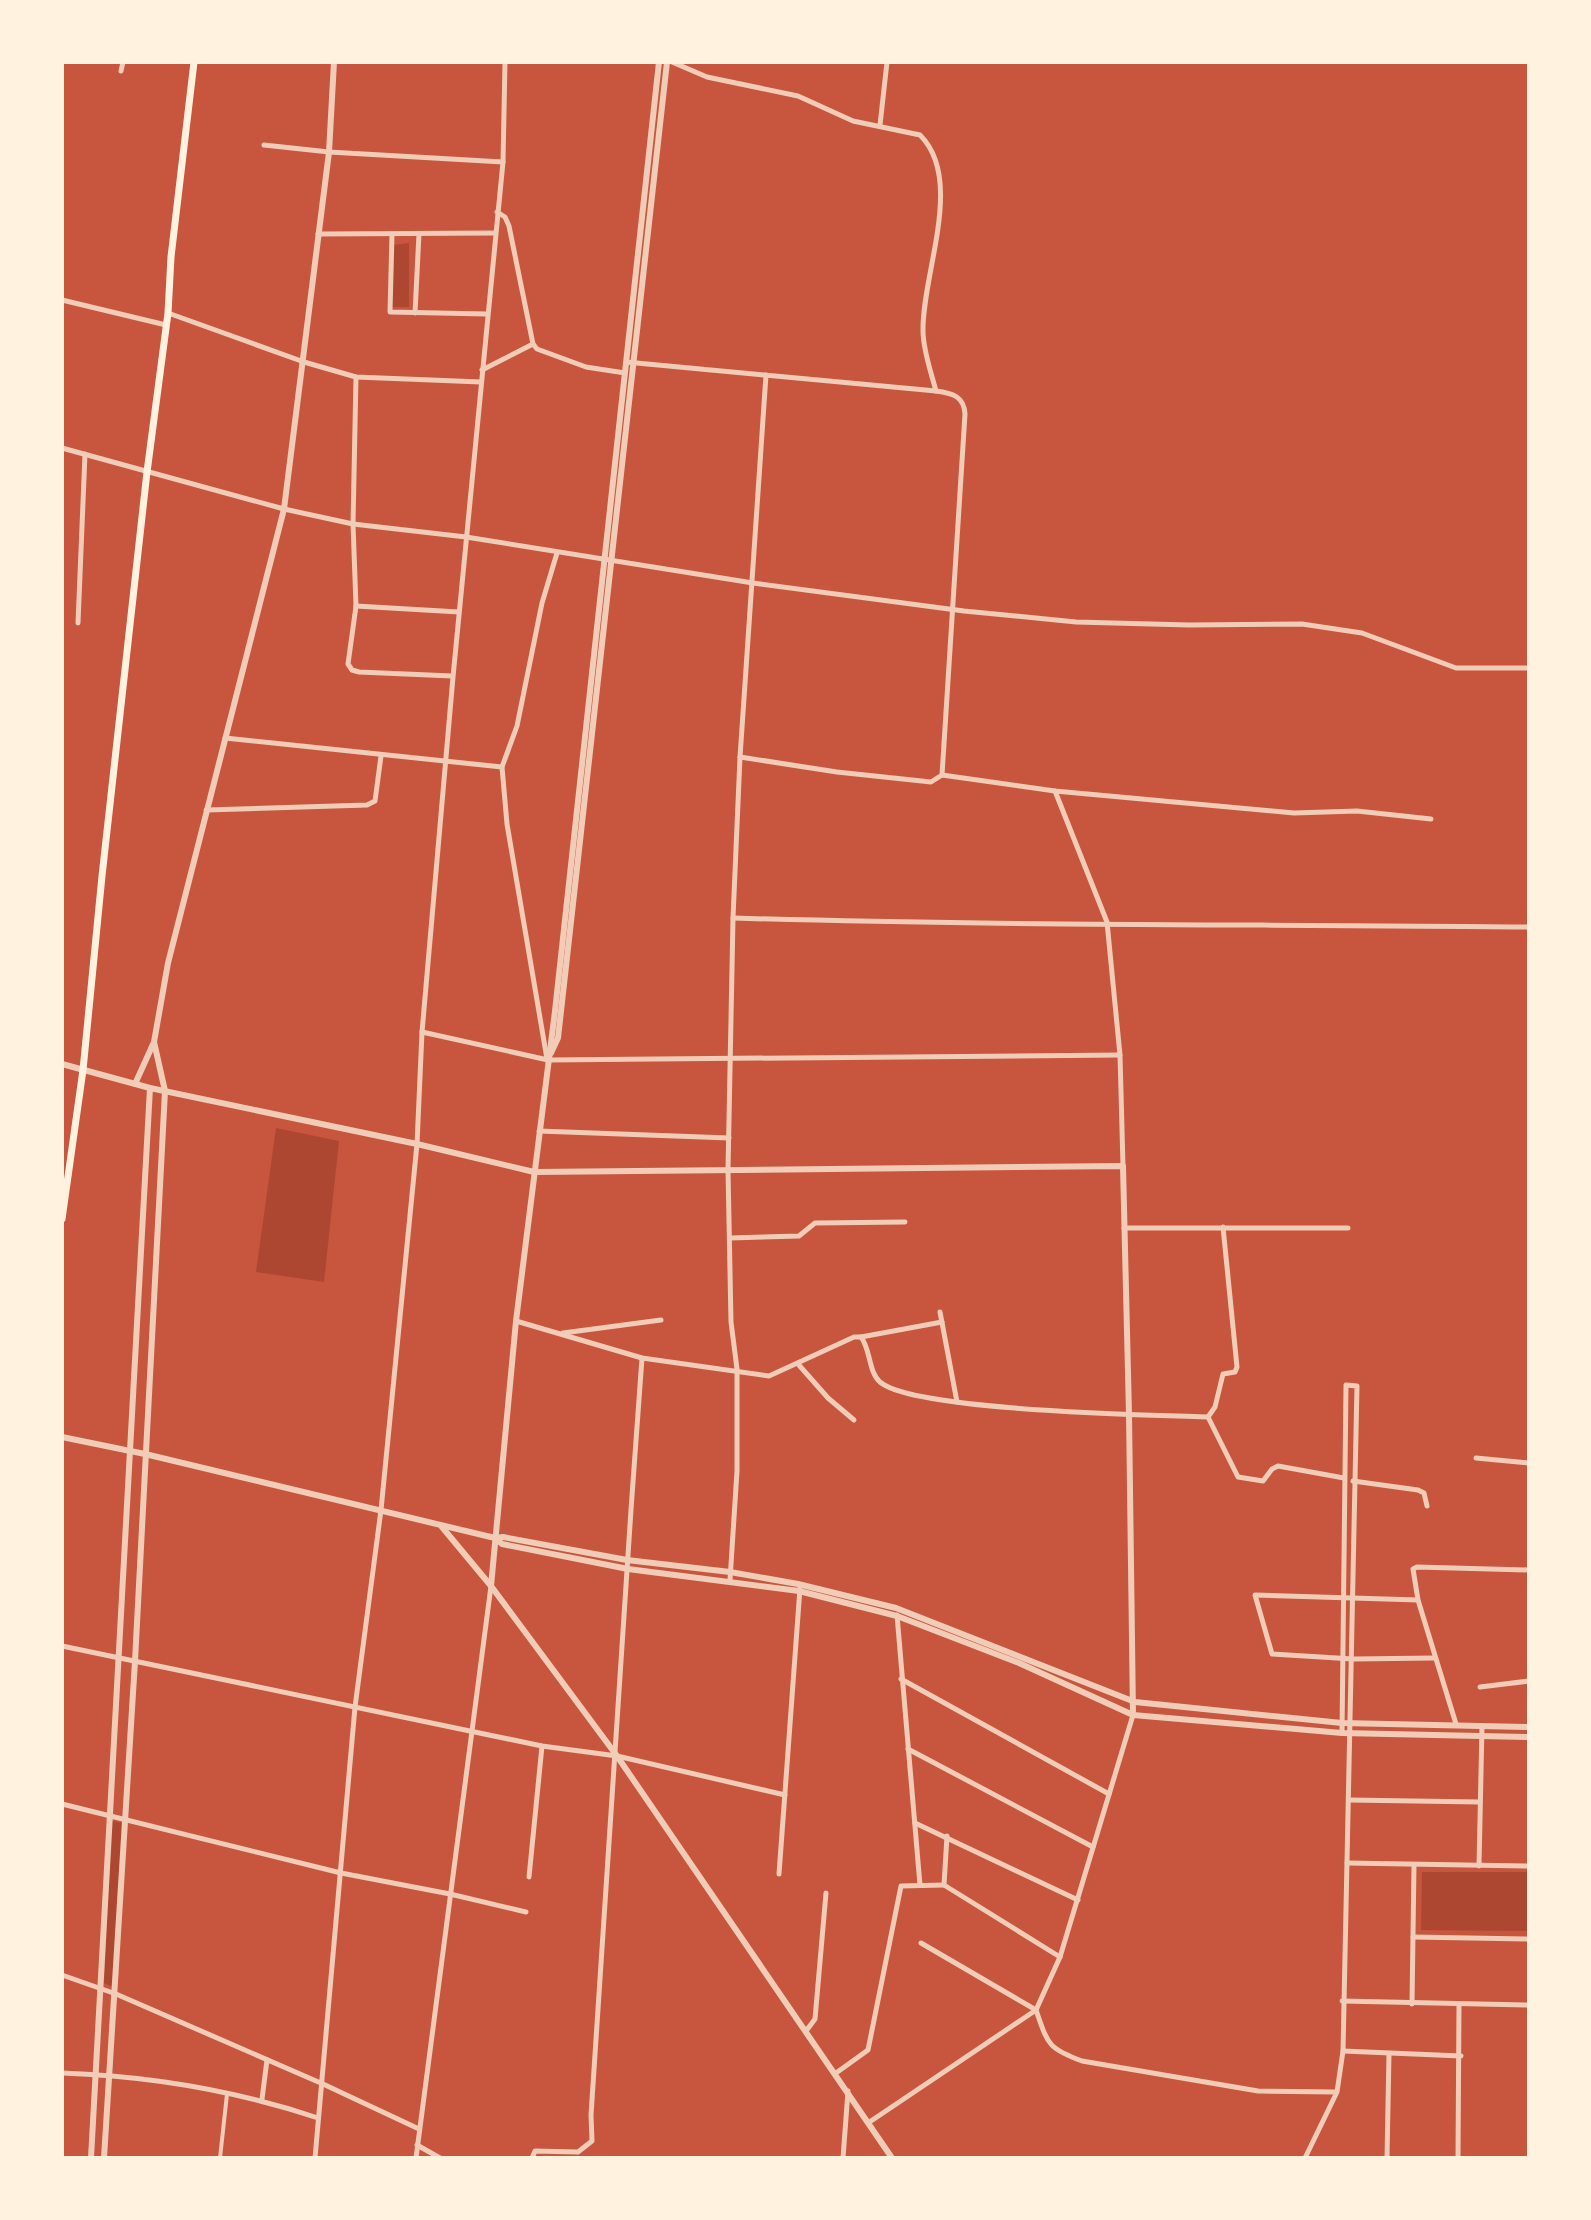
<svg xmlns="http://www.w3.org/2000/svg" width="1591" height="2220" viewBox="0 0 1591 2220" font-family="'DejaVu Sans',sans-serif">
  <rect width="100%" height="100%" fill="#c8553d"/>
  <!-- green -->
  <g fill="#ae4732">
    <polygon points="409,243 409,307 392,307 393,245"/>
    <polygon points="276,1128 339,1141 324,1282 256,1272"/>
    <polygon points="112,1821 123,1823 115,1988 104,1983"/>
    <polygon points="1422,1872 1528,1872 1529,1931 1421,1930"/>
  </g>
  <g fill="none" stroke-linecap="round" stroke-linejoin="round">
    <!-- pedestrian -->
    <polyline stroke="#f1ccb7" stroke-width="4" points="220,2158 227,2094"/>
    <!-- minor -->
    <g stroke="#f1ccb7" stroke-width="5">
      <path d="M 672,62 L 707,77 L 798,96 L 853,121 L 920,135 C 965,180 922,273 923,331 C 923,350 931,372 936,391"/>
      <polyline points="121,71 123,62"/>
      <polyline points="880,125 887,62"/>
      <polyline points="264,145 329,152 503,162"/>
      <polyline points="497,212 505,217 509,226 533,344 537,349 586,367 625,373"/>
      <polyline points="318,234 495,233"/>
      <polyline points="392,234 390,312 487,314"/>
      <polyline points="62,300 166,325"/>
      <polyline points="168,313 304,362 356,377 481,382"/>
      <polyline points="415,313 419,234"/>
      <path d="M 626,362 L 936,391 C 952,393 964,396 965,414 L 942,775"/>
      <polyline points="482,370 533,344"/>
      <polyline points="356,377 353,524 356,606 348,664 352,670 359,672 452,676"/>
      <polyline points="62,448 284,509 353,524 466,537 753,583 964,611 1076,622 1189,625 1302,624 1362,633 1456,668 1529,668"/>
      <polyline points="356,606 459,612"/>
      <polyline points="78,623 85,454"/>
      <polyline points="225,738 502,767"/>
      <polyline points="740,757 837,772 931,782 942,775"/>
      <polyline points="942,775 1055,791 1294,813 1357,811 1431,819"/>
      <polyline points="1055,791 1107,922 1120,1055 1123,1166"/>
      <polyline points="206,810 367,805 375,801 381,756"/>
      <path d="M 733,918 C 998,926 1264,924 1529,927"/>
      <polyline points="422,1032 548,1060 1120,1055"/>
      <polyline points="547,1059 507,824 502,767 517,726 542,603 557,553"/>
      <polyline points="539,1131 729,1138"/>
      <polyline points="1124,1228 1348,1228"/>
      <polyline points="730,1238 799,1236 815,1223 905,1222"/>
      <polyline points="940,1312 957,1402"/>
      <path d="M 516,1321 L 642,1358 L 769,1376 L 854,1337 L 861,1337 C 871,1350 868,1371 880,1382 C 914,1411 1152,1415 1208,1417"/>
      <polyline points="563,1333 661,1320"/>
      <polyline points="861,1337 942,1322"/>
      <polyline points="798,1364 828,1398 854,1420"/>
      <polyline points="1208,1417 1215,1407 1223,1374 1235,1372 1237,1367 1223,1227"/>
      <polyline points="1208,1417 1238,1477 1263,1481 1272,1469 1278,1466 1344,1478"/>
      <polyline points="1476,1458 1529,1463"/>
      <polyline points="1353,1481 1418,1490 1424,1493 1427,1506"/>
      <polyline points="730,1580 737,1471 737,1369 731,1322 728,1170 733,918 740,757 766,375"/>
      <polyline points="1418,1600 1255,1595 1272,1654 1353,1659 1435,1658"/>
      <polyline points="897,1615 920,1885"/>
      <polyline points="62,1646 542,1746 617,1756 785,1795"/>
      <polyline points="901,1679 1109,1794"/>
      <polyline points="1480,1687 1529,1681"/>
      <polyline points="1456,1724 1418,1600 1413,1569 1417,1567 1529,1570"/>
      <polyline points="908,1749 1093,1847"/>
      <polyline points="1349,1800 1480,1802"/>
      <polyline points="62,1804 341,1873 450,1894 526,1912"/>
      <polyline points="915,1823 1078,1900"/>
      <polyline points="947,1836 944,1885 1060,1957"/>
      <polyline points="1347,1863 1529,1866"/>
      <polyline points="1479,1866 1482,1726"/>
      <polyline points="779,1874 800,1588"/>
      <polyline points="529,1877 542,1746"/>
      <polyline points="1413,1937 1529,1939"/>
      <polyline points="921,1943 1036,2010"/>
      <polyline points="62,1975 116,1994 323,2084 419,2129"/>
      <polyline points="1342,2001 1529,2005"/>
      <polyline points="1412,2004 1414,1865"/>
      <path d="M 1036,2010 C 1048,2044 1047,2048 1082,2061 L 1258,2091 L 1336,2092"/>
      <polyline points="1036,2010 1060,1957 1133,1715"/>
      <polyline points="806,2031 815,2019 826,1893"/>
      <polyline points="1343,2051 1461,2056"/>
      <path d="M 62,2073 C 148,2076 237,2091 318,2118"/>
      <polyline points="836,2073 868,2050 901,1886 944,1885"/>
      <polyline points="262,2099 267,2060"/>
      <polyline points="868,2123 1036,2010"/>
      <polyline points="417,2145 440,2158"/>
      <polyline points="315,2158 355,1707 381,1510 417,1144 422,1032 453,677 503,162 505,62"/>
      <polyline points="416,2158 491,1586"/>
      <path d="M 532,2158 L 535,2151 L 578,2152 L 592,2141 L 591,2115 C 608,1862 623,1610 642,1358"/>
      <polyline points="843,2158 848,2091"/>
      <polyline points="1305,2158 1337,2092 1343,2051 1357,1386 1346,1385 1342,1733"/>
      <polyline points="1387,2158 1389,2054"/>
      <polyline points="1458,2158 1459,2005"/>
    </g>
    <!-- tertiary -->
    <g stroke="#f1ccb7" stroke-width="6">
      <polyline points="551,1053 558,1038 667,62"/>
      <polyline points="62,1064 150,1088 417,1144 534,1172 1123,1166 1129,1414 1133,1715"/>
      <polyline points="135,1084 154,1042 168,963 284,509 329,152 334,62"/>
      <polyline points="62,1437 145,1454 495,1538 503,1537 627,1560 730,1572 798,1584 896,1608 1135,1702 1342,1723 1529,1727"/>
      <polyline points="442,1527 491,1586 617,1756 892,2158"/>
      <polyline points="495,1538 502,1544 628,1569 799,1591 897,1616 1019,1663 1133,1715 1342,1733 1529,1737"/>
      <polyline points="491,1586 516,1321 555,1011 659,62"/>
      <polyline points="91,2158 150,1088"/>
      <polyline points="104,2158 135,1661 165,1091 154,1042"/>
    </g>
    <!-- secondary -->
    <polyline stroke="#fff3e0" stroke-width="7" points="62,1219 83,1070 102,876 147,472 168,313 171,257 194,62"/>
  </g>
  <!-- border -->
  <rect width="1591" height="2220" fill="none" stroke="#fff3e0" stroke-width="128"/>
</svg>
